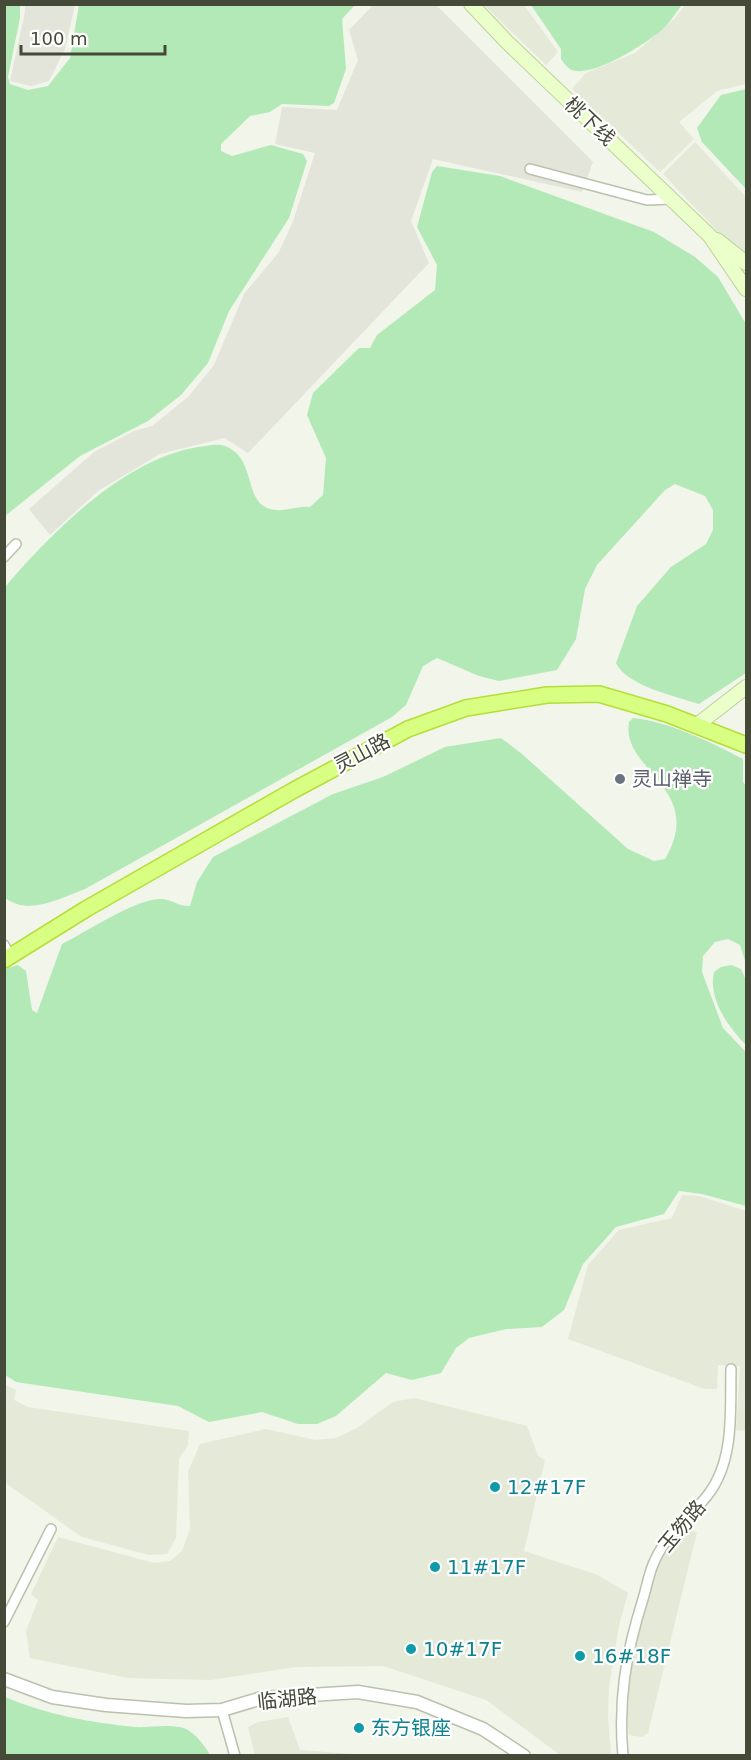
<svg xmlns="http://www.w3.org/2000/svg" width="751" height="1760" viewBox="0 0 751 1760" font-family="'DejaVu Sans','Noto Sans SC',sans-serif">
  <rect width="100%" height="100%" fill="#f1f5ea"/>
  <!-- residential -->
  <g fill="#e4e9d8">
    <polygon points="484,5 524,5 558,52 546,65"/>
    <polygon points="685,5 746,5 746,84 717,91 679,122 694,139 660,172 572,89 586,73 635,53 675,18"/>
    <polygon points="695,142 746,197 746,261 663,174"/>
    <polygon points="682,1195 699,1196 746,1211 746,1431 736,1430 740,1366 718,1365 717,1389 705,1389 568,1339 588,1265 619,1230 672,1218"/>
    <polygon points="4,1384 16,1390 14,1400 28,1407 189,1431 188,1445 179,1459 176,1538 167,1554 149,1555 82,1537 7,1484 4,1475"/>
    <polygon points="414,1398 527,1426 538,1456 545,1460 524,1551 598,1575 628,1593 619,1625 609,1687 608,1716 611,1755 560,1755 486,1700 383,1666 296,1667 211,1680 128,1678 30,1658 26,1631 38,1600 31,1594 58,1537 154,1563 170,1561 182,1551 190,1529 188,1472 200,1444 266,1429 315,1440 336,1438 357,1428 393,1402"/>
    <polygon points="681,1529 697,1532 648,1733 642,1737 629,1735 627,1711 634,1645 657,1565"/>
    <polygon points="288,1717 300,1750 367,1755 255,1755 248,1727 258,1722"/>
  </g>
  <!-- industrial -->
  <g fill="#e3e5db">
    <polygon points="25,5 75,5 65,49 49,81 31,86 10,81 25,12"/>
    <polygon points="373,5 436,5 593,162 582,192 433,159 411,221 429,263 248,453 224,438 160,454 98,491 50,535 29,509 94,452 134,431 152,426 188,397 214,365 244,294 279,252 293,221 315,153 275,144 282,107 337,110 358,60 349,30"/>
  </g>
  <!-- green -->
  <g fill="#b3e9b7">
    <polygon points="5,4 20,5 20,18 8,77 10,84 28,90 48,86 70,58 79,5 355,5 342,19 346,69 334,103 329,106 282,104 270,112 250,116 221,144 221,151 232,156 271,145 303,154 307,161 289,218 229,311 208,363 181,395 148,421 80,456 5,516"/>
    <path d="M 531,5 L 682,5 C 676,12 671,21 665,27 C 651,41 589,81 570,69 C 567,67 563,62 561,59 L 561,49 Z"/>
    <polygon points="746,89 746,189 702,142 697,128 721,95"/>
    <path d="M 437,166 L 500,176 L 654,232 L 695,257 L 718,277 L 746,324 L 746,673 L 699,704 C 675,696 627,686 616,663 L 637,606 L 671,567 L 706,544 L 713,530 L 713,510 L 705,496 L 675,484 L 665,490 L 597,565 L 585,589 L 576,639 L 557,670 L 499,681 L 479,676 L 437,658 L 423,666 L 406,705 L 392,717 L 85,889 C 60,898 28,917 4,897 L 5,587 C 52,532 124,459 198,447 C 206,446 218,443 225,446 C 257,458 243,502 270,509 C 284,513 296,505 310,507 L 323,495 L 326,458 L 307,415 L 313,393 L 359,348 L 370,348 L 377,335 L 435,290 L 437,265 L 417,227 L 432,172 Z"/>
    <path d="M 633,718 C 667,721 713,743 743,759 L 743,782 L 746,786 L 746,964 L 740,945 L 728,939 L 715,942 L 703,956 L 702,972 L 723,1028 L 746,1052 L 746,1206 L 702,1194 L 679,1191 L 664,1214 L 616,1227 L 583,1264 L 564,1310 L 542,1327 L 506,1329 L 469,1338 L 456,1348 L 441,1373 L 412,1380 L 386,1373 L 336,1416 L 317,1424 L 298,1424 L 262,1412 L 209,1422 L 178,1406 L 16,1382 L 5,1375 L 5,969 L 18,965 L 26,971 L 32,1010 L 37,1013 L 62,944 C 86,932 134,900 159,899 C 170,898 179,907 190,906 L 197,882 L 213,857 L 333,794 L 383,777 L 445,747 L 501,738 L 522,754 L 628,849 L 654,861 L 665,859 C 707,788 620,770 629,722 Z"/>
    <path d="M 731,965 L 741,969 L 746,980 L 746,1045 C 728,1027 708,999 714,972 L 721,967 Z"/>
    <path d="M 5,1697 C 44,1714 92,1723 135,1727 C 149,1728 173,1723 186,1729 C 196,1734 205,1746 210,1755 L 5,1755 Z"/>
  </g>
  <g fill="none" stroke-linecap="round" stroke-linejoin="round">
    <!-- minor casing -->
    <g stroke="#bbc1ac" stroke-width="12">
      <g id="minor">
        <polyline points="530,169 647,200 672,199"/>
        <polyline points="4,557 16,544"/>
        <polyline points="4,945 10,956"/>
        <polyline points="4,1622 51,1529"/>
        <polyline points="222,1710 235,1756"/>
        <path d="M 623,1756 C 618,1699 626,1653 643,1599 C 647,1586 649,1572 655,1560 C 666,1535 690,1517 707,1496 C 735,1461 730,1411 731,1369"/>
      </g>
    </g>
    <!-- tertiary casing -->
    <g stroke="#bbc1ac" stroke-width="15">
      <polyline id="tertiary" points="4,1679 52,1697 106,1705 186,1711 222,1710 262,1698 358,1692 417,1702 483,1729 524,1756"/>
    </g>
    <!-- secondary casing -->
    <g stroke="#bdd297" stroke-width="16">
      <g id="secondary">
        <polyline points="471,4 507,42 710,236 746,289"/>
        <polyline points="717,240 746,263"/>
        <polyline points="697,725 746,687"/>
      </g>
    </g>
    <!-- trunk casing -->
    <g stroke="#b5de3a" stroke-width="18">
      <polyline id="trunk" points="4,960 86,909 294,790 408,729 466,708 547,695 599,694 667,714 746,745"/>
    </g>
    <!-- minor -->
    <use href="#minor" stroke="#fff" stroke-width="9"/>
    <!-- tertiary -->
    <use href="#tertiary" stroke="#fff" stroke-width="12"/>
    <!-- secondary -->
    <use href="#secondary" stroke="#ebffca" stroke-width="14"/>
    <!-- trunk -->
    <use href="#trunk" stroke="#d8fe82" stroke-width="15"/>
  </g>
  <!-- markers -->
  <circle fill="#6b7280" stroke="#fff" stroke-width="2" cx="620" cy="779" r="6"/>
  <g fill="#0f9aa8" stroke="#fff" stroke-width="2">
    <circle cx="495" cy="1487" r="6"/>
    <circle cx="435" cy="1567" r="6"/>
    <circle cx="411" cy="1649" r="6"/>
    <circle cx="580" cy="1656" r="6"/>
    <circle cx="359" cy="1728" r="6"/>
  </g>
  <g text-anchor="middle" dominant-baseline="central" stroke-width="4.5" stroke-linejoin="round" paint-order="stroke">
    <!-- street labels -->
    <g font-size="20" fill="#454938" stroke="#fff">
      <text transform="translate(590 121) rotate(43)">桃下线</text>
      <text transform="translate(362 753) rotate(-28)">灵山路</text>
      <text transform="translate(682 1526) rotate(-50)">玉笏路</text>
      <text transform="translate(287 1699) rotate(-6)">临湖路</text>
    </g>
    <!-- worship labels -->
    <g font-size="20" fill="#5b616d" stroke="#fff" text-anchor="start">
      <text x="632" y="779">灵山禅寺</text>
    </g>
    <!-- culture labels -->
    <g font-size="20" fill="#0d838f" stroke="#fff" text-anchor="start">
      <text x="507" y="1487">12#17F</text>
      <text x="447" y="1567">11#17F</text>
      <text x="423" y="1649">10#17F</text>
      <text x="592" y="1656">16#18F</text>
      <text x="371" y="1728">东方银座</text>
    </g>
  </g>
  <!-- border -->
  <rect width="751" height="1760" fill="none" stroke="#454938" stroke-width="12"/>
  <!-- scale -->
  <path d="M21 45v9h144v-9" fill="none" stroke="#454938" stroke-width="3"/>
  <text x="30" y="45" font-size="18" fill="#454938" stroke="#ffffff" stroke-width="4.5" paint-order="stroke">100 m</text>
</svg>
